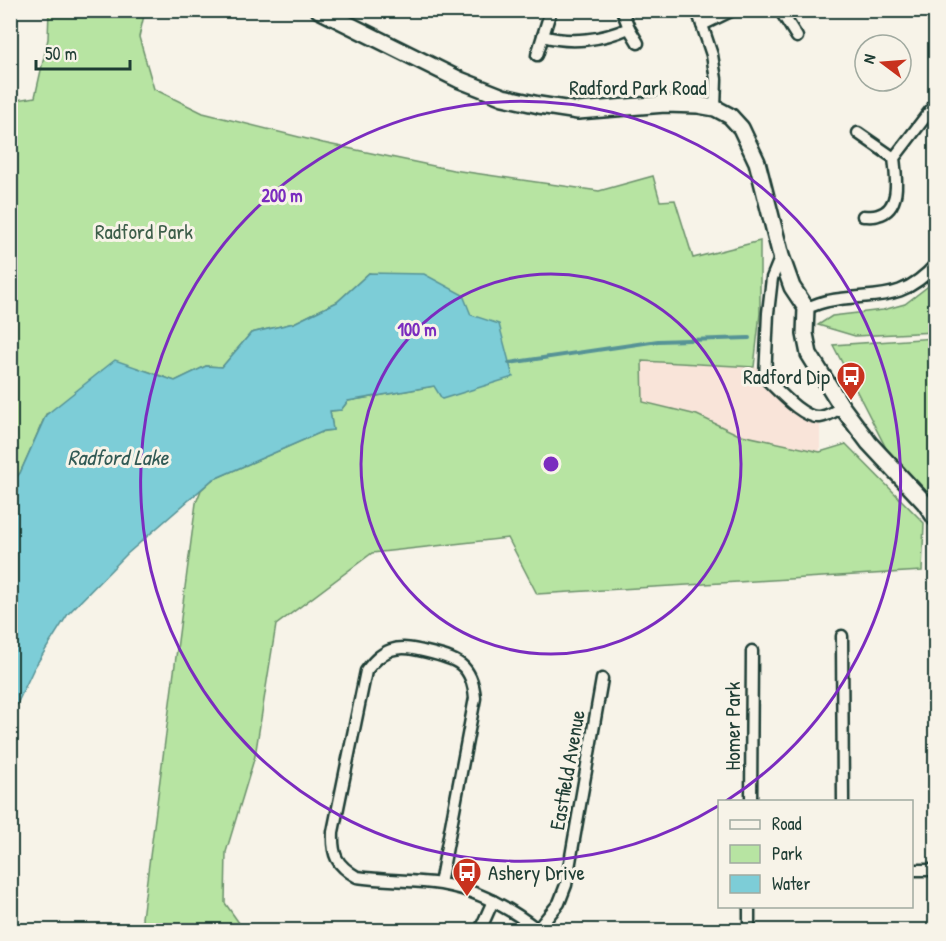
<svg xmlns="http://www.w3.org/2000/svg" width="946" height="941" viewBox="0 0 946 941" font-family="'Patrick Hand',sans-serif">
  <rect width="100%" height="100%" fill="#f7f3e8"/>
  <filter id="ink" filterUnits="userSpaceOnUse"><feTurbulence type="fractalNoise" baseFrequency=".0167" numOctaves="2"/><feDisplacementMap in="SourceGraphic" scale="12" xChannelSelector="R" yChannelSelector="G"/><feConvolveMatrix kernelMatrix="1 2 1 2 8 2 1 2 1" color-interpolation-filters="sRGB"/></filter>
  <g filter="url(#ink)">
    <!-- built -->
    <polygon fill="#f9e4d9" points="642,361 766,368 766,379 801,415 820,417 820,452 737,434 697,415 643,402"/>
    <!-- green -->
    <g fill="#b7e4a2" stroke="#6b906b" stroke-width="1.5">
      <polygon points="49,11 145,11 139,37 154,89 203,113 323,143 453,170 599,191 653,176 660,201 675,200 693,258 760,241 760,313 754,367 642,361 643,402 697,415 737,434 820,452 846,444 924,523 922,571 537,594 508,538 372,553 276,625 255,756 226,852 225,903 244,930 144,930 142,918 196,503 201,490 212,480 324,431 333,430 330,411 341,410 348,401 434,386 470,315 369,273 337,302 294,323 251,333 222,367 206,366 175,381 147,371 46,414 20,473 11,484 11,101 35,97 48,39"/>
      <polygon points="935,281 935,332 855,336 818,325 832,316 883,310 905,304"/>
      <polygon points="935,338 935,517 886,448 833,345"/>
    </g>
    <!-- water -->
    <polygon fill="#7dcdd7" stroke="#579396" stroke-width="1.5" points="369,273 424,274 463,295 471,315 499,324 513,377 442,399 434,386 348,401 341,410 330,411 333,430 324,431 212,480 127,554 68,614 34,668 11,717 11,484 20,473 46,415 115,360 175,381 206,366 222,367 251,333 294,323 337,302"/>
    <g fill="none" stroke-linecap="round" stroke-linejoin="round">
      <!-- stream -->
      <polyline stroke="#579396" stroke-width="4" points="509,363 658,341 749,338"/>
      <!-- street casing -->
      <g stroke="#1f3d34" stroke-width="15">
        <g id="street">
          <polyline points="622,10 629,28"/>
          <polyline points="697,10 712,55 716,79 715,108"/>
          <polyline points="780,10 797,37"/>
          <polyline points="934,18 936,18"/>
          <polyline points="702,25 733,10"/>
          <path d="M 543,36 C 571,44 602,40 629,28 L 638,43"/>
          <polyline points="537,55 551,10"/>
          <polyline points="858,133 894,158"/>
          <path d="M 863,216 C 868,216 874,217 878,215 C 902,209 896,176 894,158 L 936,103"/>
          <path d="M 781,256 L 772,278 L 768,313 L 765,378 C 778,390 803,419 820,417 C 828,416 835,411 842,407"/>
          <path d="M 806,308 C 813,306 821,302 828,301 C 874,292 901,304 936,264"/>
          <polyline points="842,636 843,802"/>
          <polyline points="751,802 752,651"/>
          <polyline points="912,870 936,870"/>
          <path d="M 440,884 L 475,698 C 472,664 457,659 427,652 C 415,649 403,646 391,650 C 380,654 373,662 366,671 L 333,832 C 332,855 336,865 357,877 C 385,881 413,880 441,884 C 477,890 510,908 538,930"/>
          <polyline points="749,924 749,906"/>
          <polyline points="480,930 493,901"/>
          <polyline points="537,930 559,903 566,885 602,679"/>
        </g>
      </g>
      <!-- secondary casing -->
      <g stroke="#1f3d34" stroke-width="20">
        <polyline id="secondary" points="319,10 460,80 503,97 539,105 578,111 665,104 698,105 715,108 730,116 741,128 757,162 781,256 792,287 806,308 805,334 809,354 842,407 869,443 925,503 936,519"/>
      </g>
      <!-- street -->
      <use href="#street" stroke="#f7f3e8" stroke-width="10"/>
      <!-- secondary -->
      <use href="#secondary" stroke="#f7f3e8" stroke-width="15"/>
    </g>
  </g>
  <!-- distance rings -->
  <g fill="none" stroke="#7b2cbf" stroke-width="3">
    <circle cx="551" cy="464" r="190"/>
    <path d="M718 806A380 380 0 1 1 726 801"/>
  </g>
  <!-- icons -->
  <defs>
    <g id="bus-pin" transform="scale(1.5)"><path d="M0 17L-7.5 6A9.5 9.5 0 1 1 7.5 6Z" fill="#c8321e" stroke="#f7f3e8"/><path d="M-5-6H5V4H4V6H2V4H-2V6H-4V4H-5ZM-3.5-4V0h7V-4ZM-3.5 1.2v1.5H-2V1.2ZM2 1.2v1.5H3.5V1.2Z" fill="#fff"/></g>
  </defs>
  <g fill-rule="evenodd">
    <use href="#bus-pin" x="851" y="376"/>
    <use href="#bus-pin" x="467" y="872"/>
  </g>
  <g text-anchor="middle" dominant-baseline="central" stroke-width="6" stroke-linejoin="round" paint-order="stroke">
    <!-- street labels -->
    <g font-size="21" fill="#1f3d34" stroke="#f7f3e8">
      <text x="638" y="87">Radford Park Road</text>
      <text transform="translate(732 726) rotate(-90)">Homer Park</text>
      <text transform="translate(567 770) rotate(-80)">Eastfield Avenue</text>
    </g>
    <!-- park labels -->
    <g font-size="21" fill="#3d5e4a" stroke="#f7f3e8">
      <text x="144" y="231">Radford Park</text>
    </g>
    <!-- poi labels -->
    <g font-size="21" fill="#1f3d34" stroke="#f7f3e8" text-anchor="end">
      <text x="830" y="376">Radford Dip</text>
      <text x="488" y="872" text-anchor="start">Ashery Drive</text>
    </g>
    <!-- water labels -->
    <g font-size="22" font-style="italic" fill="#325a55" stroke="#f7f3e8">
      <text x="118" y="457">Radford Lake</text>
    </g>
  </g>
  <circle cx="551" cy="464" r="9" fill="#7b2cbf" stroke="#f7f3e8" stroke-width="3"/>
  <g font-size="18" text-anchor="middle" font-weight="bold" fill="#7b2cbf" stroke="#f7f3e8" stroke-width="6" stroke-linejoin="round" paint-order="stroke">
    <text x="282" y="202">200 m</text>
    <text x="417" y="336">100 m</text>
  </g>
  <!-- margin -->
  <rect width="946" height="941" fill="none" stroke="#f7f3e8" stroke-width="36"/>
  <rect x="18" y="18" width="910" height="905" fill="none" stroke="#1f3d34" stroke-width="2" filter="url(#ink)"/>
  <!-- legend -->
  <rect x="718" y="800" width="195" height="108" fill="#f7f3e8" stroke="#a1aaa0" stroke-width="1.5"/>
  <rect x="730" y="820" width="30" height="9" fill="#f7f3e8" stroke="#a1aaa0" stroke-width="1.5"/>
  <text x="772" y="830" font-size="18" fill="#1f3d34">Road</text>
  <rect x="730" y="845" width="30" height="18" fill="#b7e4a2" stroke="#a1aaa0" stroke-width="1.5"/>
  <text x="772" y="860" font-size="18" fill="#1f3d34">Park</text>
  <rect x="730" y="875" width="30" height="18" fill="#7dcdd7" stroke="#a1aaa0" stroke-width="1.5"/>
  <text x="772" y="890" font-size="18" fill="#1f3d34">Water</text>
  <!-- north arrow -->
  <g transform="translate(883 63) rotate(286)"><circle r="28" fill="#f7f3e8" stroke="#a1aaa0" stroke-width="1.5"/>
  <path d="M0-4.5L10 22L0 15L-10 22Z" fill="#c8321e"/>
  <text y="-9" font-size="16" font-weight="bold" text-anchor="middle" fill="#1f3d34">N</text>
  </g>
  <!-- scale -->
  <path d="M36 60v9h94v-9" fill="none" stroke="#1f3d34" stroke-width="3"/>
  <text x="45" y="60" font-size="18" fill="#1f3d34" stroke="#f7f3e8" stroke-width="4.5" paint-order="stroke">50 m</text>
</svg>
